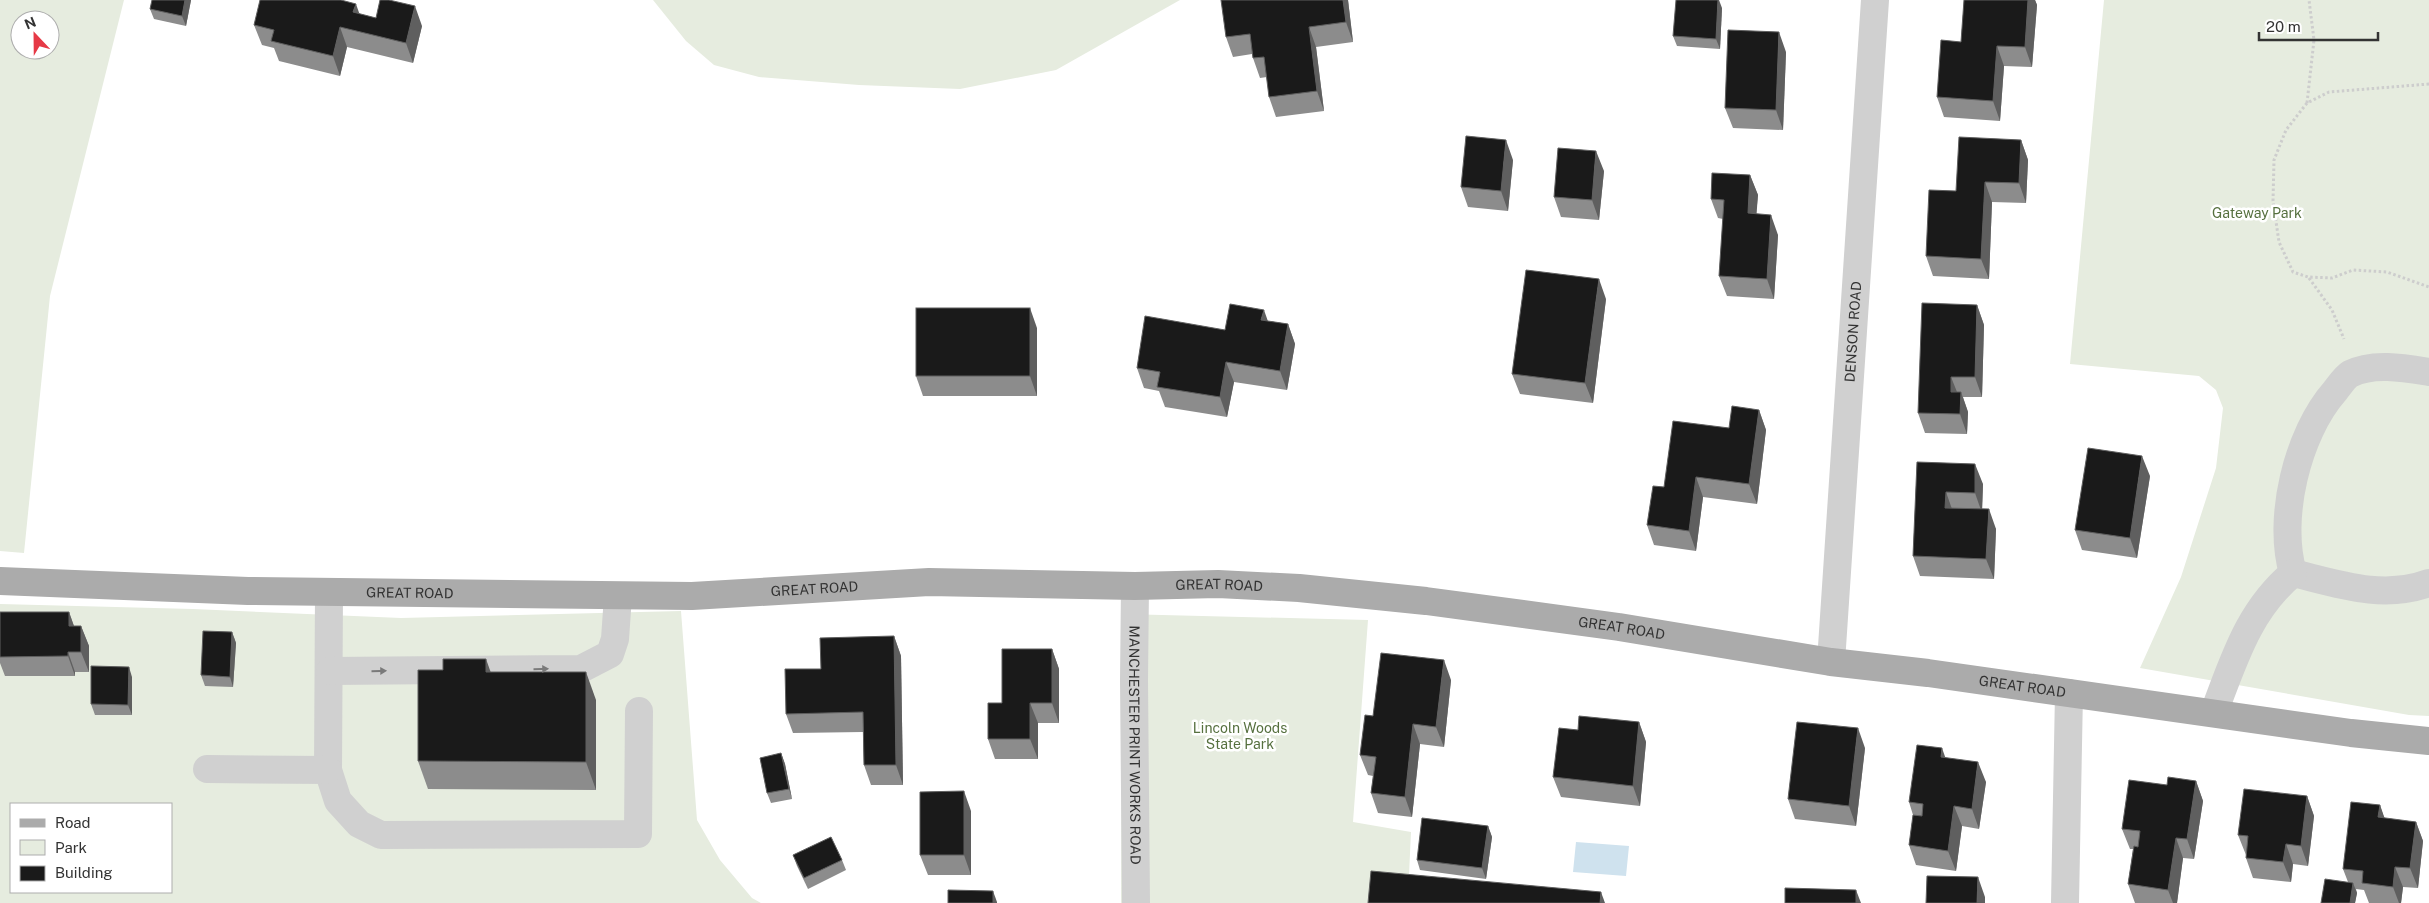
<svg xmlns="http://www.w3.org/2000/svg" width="2429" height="903" viewBox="0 0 2429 903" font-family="'Public Sans',sans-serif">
  <rect width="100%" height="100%" fill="#fff"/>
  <!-- green -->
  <g fill="#e6ecdf" fill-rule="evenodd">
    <path d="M 0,0 L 124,0 L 50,296 L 24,553 L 0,551 ZM 20,20 L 50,20 L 50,50 L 20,50 Z"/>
    <polygon points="653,0 1180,0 1056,70 960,89 859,85 759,77 714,65 686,41"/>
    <polygon points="2104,0 2429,0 2429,716 2409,715 2140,668 2181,577 2216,468 2223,408 2216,390 2199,376 2070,364"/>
    <path d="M 0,604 L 193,609 L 401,618 L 681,611 L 697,820 L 720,860 L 752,898 L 761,903 L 0,903 ZM 11,804 L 171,804 L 171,892 L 11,892 Z"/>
    <polygon points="1122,614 1368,620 1353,822 1411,832 1409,875 1587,903 1121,903"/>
  </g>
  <!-- water -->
  <polygon fill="#cfe2ee" points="1576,842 1629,846 1626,876 1573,872"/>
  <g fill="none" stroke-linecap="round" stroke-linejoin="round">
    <!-- path -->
    <g stroke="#cdcdcd" stroke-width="3" stroke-dasharray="2.5 2.5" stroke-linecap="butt">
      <polyline points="2429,84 2329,92 2307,103 2286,130 2274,160 2273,201 2279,242 2293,272 2308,277 2332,278 2353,270 2387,272 2429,287"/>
      <polyline points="2307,103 2314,40 2309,0"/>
      <polyline points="2309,278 2332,310 2344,339"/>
    </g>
    <!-- minor -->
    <g stroke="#d0d0d0" stroke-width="28">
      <path d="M 2293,573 C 2277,519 2297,434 2335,391 C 2339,386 2345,377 2350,374 C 2373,362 2405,368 2429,372"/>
      <path d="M 2293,573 C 2338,584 2383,600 2429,583"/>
      <path id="s1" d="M 1135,586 L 1134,680 L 1136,903"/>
      <polyline points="329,592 328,770 338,801 359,824 381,835 638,834 639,711"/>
      <path id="s2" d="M 1831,662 L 1875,0"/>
      <polyline points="330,671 581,669 610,654 615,639 618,596"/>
      <path d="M 2214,712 C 2234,660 2248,611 2293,573"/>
      <polyline points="207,769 328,770"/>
      <polyline points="2065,903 2069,693"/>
    </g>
    <!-- major -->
    <path stroke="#ababab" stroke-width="28" id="s3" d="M 0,581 L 248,591 L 692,596 L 929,582 L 1135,586 L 1218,584 L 1299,588 L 1426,601 L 1619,627 L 1831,662 L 1928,673 L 2351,733 L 2429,741"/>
  </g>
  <!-- wall -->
  <g fill="#8c8c8c">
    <polygon points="191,0 186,26 154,19 150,9"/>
    <polygon points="1348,0 1353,42 1316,47 1324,111 1276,117 1269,97 1267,77 1260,78 1253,58 1252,54 1233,57 1226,37"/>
    <polygon points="1964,0 2035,0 2037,5 2032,67 2004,66 2000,121 1944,117 1937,97 1961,42"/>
    <polygon points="1722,8 1720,49 1677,46 1673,36"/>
    <polygon points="360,14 376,18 422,26 413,63 347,47 340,76 279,61 274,48 262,45 254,25"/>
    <polygon points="1786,52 1783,130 1733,128 1725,108"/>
    <polygon points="2021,140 2028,160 2026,203 1992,202 1989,279 1933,276 1926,256 1956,191"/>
    <polygon points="1513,160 1508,211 1468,207 1461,187"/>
    <polygon points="1604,171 1599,220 1561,217 1554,197"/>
    <polygon points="1750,175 1758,195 1756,214 1778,235 1774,299 1727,296 1719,276 1723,219 1718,218 1711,199"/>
    <polygon points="1606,299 1593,403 1520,394 1512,374"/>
    <polygon points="1977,305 1984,325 1982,397 1963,397 1968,412 1967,434 1925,433 1918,413"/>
    <polygon points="1268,321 1288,324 1295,344 1287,390 1234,382 1227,417 1165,407 1159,391 1144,388 1137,368 1225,330"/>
    <polygon points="1037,328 1037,396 923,396 916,376"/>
    <polygon points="1759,410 1766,430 1757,504 1703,497 1696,551 1654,545 1647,525 1664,487 1729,428"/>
    <polygon points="1917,462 1983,484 1982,509 1996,529 1994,579 1920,576 1913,556"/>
    <polygon points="2150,476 2137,558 2082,550 2075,530"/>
    <polygon points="0,612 69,612 74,626 81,626 89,646 89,672 75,672 75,676 5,676 0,663"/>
    <polygon points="232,632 236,643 233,687 205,686 201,675"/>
    <polygon points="894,636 901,656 903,785 871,785 864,765 863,732 793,733 786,714"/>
    <polygon points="1052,649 1059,669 1059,723 1038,723 1038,759 995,759 988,739 1002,703"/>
    <polygon points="491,672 596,700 596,790 428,789 418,761"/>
    <polygon points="132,677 132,715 95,715 91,704"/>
    <polygon points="1451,680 1444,747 1420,744 1412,817 1378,813 1371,793 1373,776 1368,775 1360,755 1373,716"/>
    <polygon points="1639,722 1646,742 1640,806 1561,797 1553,777 1578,730"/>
    <polygon points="1865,748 1856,826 1795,819 1788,799"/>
    <polygon points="781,753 785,764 792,799 771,803 767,793"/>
    <polygon points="1945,758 1986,782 1979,829 1962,826 1956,871 1916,865 1909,845 1913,815 1909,802"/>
    <polygon points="2196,781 2203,801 2194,859 2183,858 2177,903 2135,903 2128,884 2133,849 2130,849 2122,829 2167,785"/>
    <polygon points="2307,796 2314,816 2308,866 2293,864 2291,882 2253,878 2246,858 2246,855 2238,835"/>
    <polygon points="2380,805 2384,818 2416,822 2423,841 2418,888 2403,887 2401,903 2369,903 2364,890 2356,889 2357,893 2355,903 2321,903 2348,882 2343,869"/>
    <polygon points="971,811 971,875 928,875 920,855"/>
    <polygon points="1488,826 1492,837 1486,879 1420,870 1417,860"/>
    <polygon points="793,855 842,860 846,870 808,889 797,866"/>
  </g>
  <!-- shaded-wall -->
  <g fill="#5f5f5f">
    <polygon points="185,0 191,0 186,26 182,16"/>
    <polygon points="1343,0 1348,0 1353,42 1346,22"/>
    <polygon points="1718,0 1719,0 1722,8 1720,49 1716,39"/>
    <polygon points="2028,0 2035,0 2037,5 2032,67 2025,47"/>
    <polygon points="356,4 363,24 353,12"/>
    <polygon points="415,6 422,26 413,63 406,43"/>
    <polygon points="340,27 347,47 340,76 333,56"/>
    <polygon points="1309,27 1316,47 1324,111 1317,91"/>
    <polygon points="1779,32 1786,52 1783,130 1776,110"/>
    <polygon points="1997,46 2004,66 2000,121 1993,101"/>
    <polygon points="1506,140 1513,160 1508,211 1501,191"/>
    <polygon points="2021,140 2028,160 2026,203 2019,183"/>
    <polygon points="1596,151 1604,171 1599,220 1592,200"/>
    <polygon points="1750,175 1758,195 1755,233 1748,213"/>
    <polygon points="1985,182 1992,202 1989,279 1981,259"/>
    <polygon points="1771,215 1778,235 1774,299 1767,279"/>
    <polygon points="1599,279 1606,299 1593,403 1585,383"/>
    <polygon points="1977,305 1984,325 1982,397 1975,377"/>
    <polygon points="1030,308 1037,328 1037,396 1030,376"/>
    <polygon points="1264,310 1271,330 1261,320"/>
    <polygon points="1288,324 1295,344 1287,390 1280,371"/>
    <polygon points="1226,362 1234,382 1227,417 1220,397"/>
    <polygon points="1951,377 1959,397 1951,392"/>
    <polygon points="1961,392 1968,412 1967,434 1960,414"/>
    <polygon points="1759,410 1766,430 1757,504 1749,484"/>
    <polygon points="2142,456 2150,476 2137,558 2130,538"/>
    <polygon points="1975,464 1983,484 1982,513 1975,493"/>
    <polygon points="1696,477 1703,497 1696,551 1689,531"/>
    <polygon points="1946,492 1953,512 1945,508"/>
    <polygon points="1989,509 1996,529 1994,579 1986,559"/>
    <polygon points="69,612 76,632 69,626"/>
    <polygon points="81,626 89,646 89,672 81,652"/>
    <polygon points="232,632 236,643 233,687 230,677"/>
    <polygon points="894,636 901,656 903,785 896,765"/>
    <polygon points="1052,649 1059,669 1059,723 1052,703"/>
    <polygon points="68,652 75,672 75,676 68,656"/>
    <polygon points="486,659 496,687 486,672"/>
    <polygon points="1444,660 1451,680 1444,747 1436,727"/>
    <polygon points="129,667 132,677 132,715 128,705"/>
    <polygon points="586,672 596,700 596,790 586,762"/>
    <polygon points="1030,703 1038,723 1038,759 1030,739"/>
    <polygon points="1639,722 1646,742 1640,806 1633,786"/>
    <polygon points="1413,724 1420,744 1412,817 1405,797"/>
    <polygon points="1858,728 1865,748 1856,826 1849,806"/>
    <polygon points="1942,748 1949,768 1941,757"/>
    <polygon points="781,753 785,764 792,799 789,789"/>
    <polygon points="1978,762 1986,782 1979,829 1972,809"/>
    <polygon points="2196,781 2203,801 2194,859 2187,839"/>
    <polygon points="964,791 971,811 971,875 964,855"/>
    <polygon points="2307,796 2314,816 2308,866 2301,846"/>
    <polygon points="2380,805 2387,825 2378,817"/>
    <polygon points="1954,806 1962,826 1956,871 1948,851"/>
    <polygon points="2416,822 2423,841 2418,888 2410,868"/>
    <polygon points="1488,826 1492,837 1486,879 1482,868"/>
    <polygon points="2176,838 2183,858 2177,903 2173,903 2168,890"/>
    <polygon points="2286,844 2293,864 2291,882 2283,862"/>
    <polygon points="2395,867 2403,887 2401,903 2399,903 2393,887"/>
    <polygon points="1978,877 1985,897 1985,903 1977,903"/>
    <polygon points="2353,883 2357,893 2355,903 2350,903"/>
    <polygon points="1856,890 1861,903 1856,903"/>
    <polygon points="993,891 997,902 997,903 993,903"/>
    <polygon points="1601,892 1605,903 1600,903"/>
  </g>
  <!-- building -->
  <g fill="#1a1a1a" stroke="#5f5f5f">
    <polygon points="152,0 185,0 182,16 150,9"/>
    <polygon points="260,0 341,0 356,4 353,12 376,18 380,0 389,0 415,6 406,43 340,27 333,56 271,41 274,30 254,25"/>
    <polygon points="1221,0 1343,0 1346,22 1309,27 1317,91 1269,97 1264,57 1253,58 1250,34 1226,37"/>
    <polygon points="1676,0 1718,0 1716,39 1673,36"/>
    <polygon points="1964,0 2028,0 2025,47 1997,46 1993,101 1937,97 1941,40 1961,42"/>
    <polygon points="1728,30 1779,32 1776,110 1725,108"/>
    <polygon points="1466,136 1506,140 1501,191 1461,187"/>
    <polygon points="1959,137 2021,140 2019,183 1985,182 1981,259 1926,256 1929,190 1956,191"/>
    <polygon points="1558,148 1596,151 1592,200 1554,197"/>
    <polygon points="1712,173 1750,175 1748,213 1771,215 1767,279 1719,276 1724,200 1711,199"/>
    <polygon points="1526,270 1599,279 1585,383 1512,374"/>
    <polygon points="1922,303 1977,305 1975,377 1951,377 1951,392 1961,392 1960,414 1918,413"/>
    <polygon points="1230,304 1264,310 1261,320 1288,324 1280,371 1226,362 1220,397 1157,387 1160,372 1137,368 1145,316 1225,330"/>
    <rect x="916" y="308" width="114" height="68"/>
    <polygon points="1732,406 1759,410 1749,484 1696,477 1689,531 1647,525 1653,486 1664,487 1673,421 1729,428"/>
    <polygon points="2088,448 2142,456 2130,538 2075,530"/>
    <polygon points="1917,462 1975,464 1975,493 1946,492 1945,508 1989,509 1986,559 1913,556"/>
    <polygon points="0,612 69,612 69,626 81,626 81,652 68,652 68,656 0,657"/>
    <polygon points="203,631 232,632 230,677 201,675"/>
    <polygon points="894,636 896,765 864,765 863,712 786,714 785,669 821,669 820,638"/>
    <polygon points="1002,649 1052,649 1052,703 1030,703 1030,739 988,739 988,703 1002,703"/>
    <polygon points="1381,653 1444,660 1436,727 1413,724 1405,797 1371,793 1376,757 1360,755 1365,715 1373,716"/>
    <polygon points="443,659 486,659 486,672 586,672 586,762 418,761 418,670 443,670"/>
    <polygon points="91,666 129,667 128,705 91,704"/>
    <polygon points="1579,716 1639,722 1633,786 1553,777 1559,728 1578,730"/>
    <polygon points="1797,722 1858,728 1849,806 1788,799"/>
    <polygon points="1917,745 1942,748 1941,757 1978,762 1972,809 1954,806 1948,851 1909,845 1913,815 1922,816 1923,804 1909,802"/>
    <polygon points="781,753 789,789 767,793 760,758"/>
    <polygon points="2168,777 2196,781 2187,839 2176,838 2168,890 2128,884 2134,846 2138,847 2140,831 2122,829 2129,780 2167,785"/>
    <polygon points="2244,789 2307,796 2301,846 2286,844 2283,862 2246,858 2248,836 2238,835"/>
    <polygon points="964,791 964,855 920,855 920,792"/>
    <polygon points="2351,802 2380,805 2378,817 2416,822 2410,868 2395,867 2393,887 2362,883 2363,871 2343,869"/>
    <polygon points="1422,818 1488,826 1482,868 1417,860"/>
    <polygon points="831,837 842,860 804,878 793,855"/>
    <polygon points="1371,871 1601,892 1600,903 1368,903"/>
    <polygon points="1927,876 1978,877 1977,903 1926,903"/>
    <polygon points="2325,879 2353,883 2350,903 2321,903"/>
    <polygon points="1785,888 1856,890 1856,903 1785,903"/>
    <polygon points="948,890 993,891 993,903 948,903"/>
  </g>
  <!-- one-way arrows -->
  <defs><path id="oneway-solid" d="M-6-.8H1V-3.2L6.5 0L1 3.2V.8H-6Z" transform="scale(1.25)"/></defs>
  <g fill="#7a7a7a">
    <use href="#oneway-solid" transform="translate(541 669) rotate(-1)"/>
    <use href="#oneway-solid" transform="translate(379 671) rotate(-1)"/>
  </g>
  <g text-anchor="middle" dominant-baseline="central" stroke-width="5" stroke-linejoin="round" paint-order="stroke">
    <!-- park labels -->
    <g font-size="14" fill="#56703f" stroke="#fff">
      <text x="2257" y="213">Gateway Park</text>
      <text x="1240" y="728">Lincoln Woods<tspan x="1240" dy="16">State Park</tspan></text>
    </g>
    <!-- street labels -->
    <g font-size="14" fill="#333" stroke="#fff">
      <text stroke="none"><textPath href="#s2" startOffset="331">DENSON ROAD</textPath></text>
      <text stroke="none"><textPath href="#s3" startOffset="1220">GREAT ROAD</textPath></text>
      <text stroke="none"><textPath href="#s3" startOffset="815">GREAT ROAD</textPath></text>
      <text stroke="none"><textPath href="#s3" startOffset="410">GREAT ROAD</textPath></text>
      <text stroke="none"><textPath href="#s3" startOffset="1625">GREAT ROAD</textPath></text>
      <text stroke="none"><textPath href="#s3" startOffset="2030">GREAT ROAD</textPath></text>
      <text stroke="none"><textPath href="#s1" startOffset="159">MANCHESTER PRINT WORKS ROAD</textPath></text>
    </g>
  </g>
  <!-- legend -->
  <rect x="10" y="803" width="162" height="90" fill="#ffffff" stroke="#adadad"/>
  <rect x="20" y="819" width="25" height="8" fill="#ababab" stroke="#adadad"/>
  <text x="55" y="828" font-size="15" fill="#333333">Road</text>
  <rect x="20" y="840" width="25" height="15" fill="#e6ecdf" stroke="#adadad"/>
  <text x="55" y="853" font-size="15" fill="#333333">Park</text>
  <rect x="20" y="866" width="25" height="15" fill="#1a1a1a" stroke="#adadad"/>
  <text x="55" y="878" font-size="15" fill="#333333">Building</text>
  <!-- north arrow -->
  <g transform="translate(35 35) rotate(338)"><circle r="24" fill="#ffffff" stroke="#adadad"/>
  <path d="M0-4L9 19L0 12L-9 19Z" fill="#e63946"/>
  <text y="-8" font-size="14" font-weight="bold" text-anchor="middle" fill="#333333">N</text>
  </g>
  <!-- scale -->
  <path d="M2259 32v8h119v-8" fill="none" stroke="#333333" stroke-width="2.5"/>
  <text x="2266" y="32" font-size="15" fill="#333333" stroke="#ffffff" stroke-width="4" paint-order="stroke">20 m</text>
</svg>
